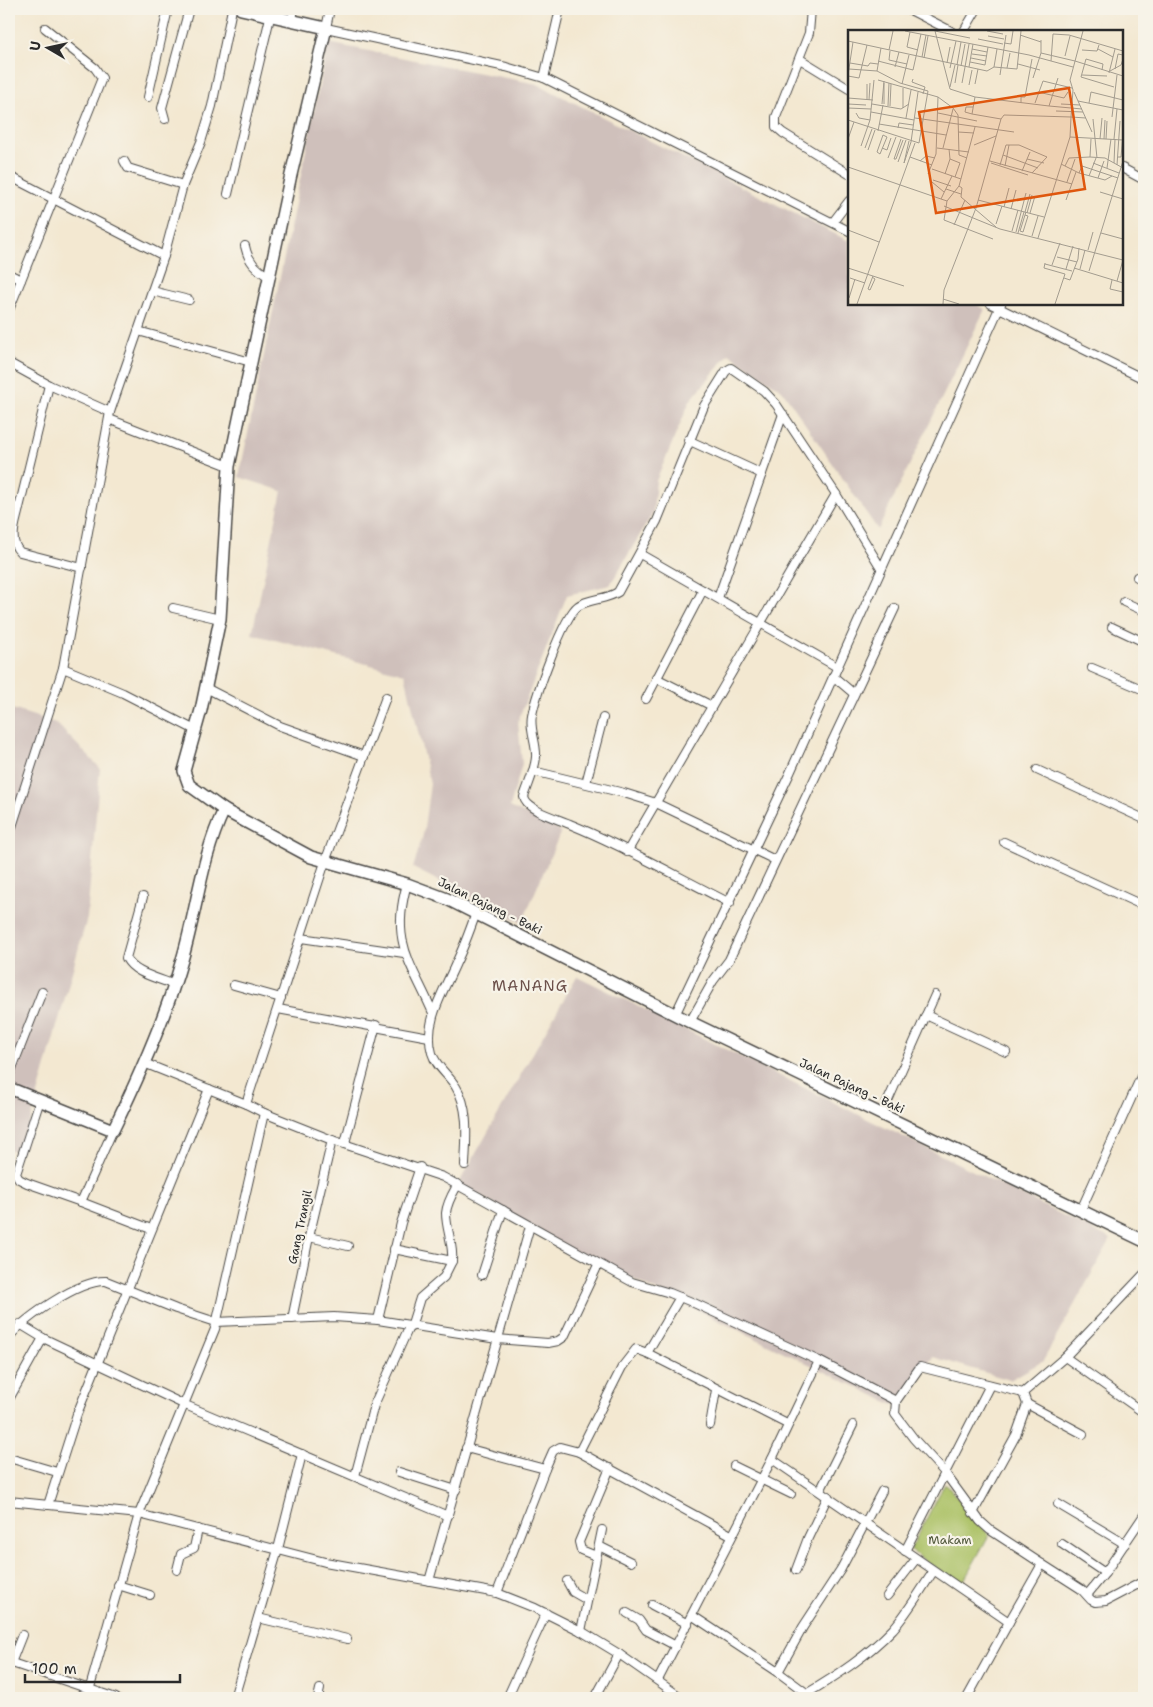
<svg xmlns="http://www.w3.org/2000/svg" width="1153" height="1707" viewBox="0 0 1153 1707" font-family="'Shantell Sans',sans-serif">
  <rect width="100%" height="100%" fill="#f7f3e8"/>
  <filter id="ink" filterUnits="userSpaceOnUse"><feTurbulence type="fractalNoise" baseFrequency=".02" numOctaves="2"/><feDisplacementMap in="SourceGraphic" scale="10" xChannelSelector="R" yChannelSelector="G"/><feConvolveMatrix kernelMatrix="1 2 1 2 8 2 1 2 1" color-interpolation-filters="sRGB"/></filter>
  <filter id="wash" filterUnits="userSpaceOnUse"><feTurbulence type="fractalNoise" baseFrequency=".0096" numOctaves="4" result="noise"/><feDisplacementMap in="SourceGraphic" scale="20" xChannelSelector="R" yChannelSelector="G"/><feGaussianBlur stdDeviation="1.12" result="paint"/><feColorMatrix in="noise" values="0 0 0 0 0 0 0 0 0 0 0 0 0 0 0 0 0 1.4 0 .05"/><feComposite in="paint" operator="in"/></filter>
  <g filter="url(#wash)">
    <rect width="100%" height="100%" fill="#f3e8d1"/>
    <!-- industrial -->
    <g fill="#cfc0bb">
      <polygon points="328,43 537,84 849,241 849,304 975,304 985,309 878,530 782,390 729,354 690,401 656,481 653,513 610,585 567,595 518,721 522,764 510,807 561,831 522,923 413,868 423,835 430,784 405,674 252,634 282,491 239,477"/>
      <polygon points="9,708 56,723 100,768 87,918 22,1152 9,1150"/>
      <polygon points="577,976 1111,1239 1043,1361 1010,1380 933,1357 894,1405 572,1250 459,1183"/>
    </g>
    <!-- green -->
    <polygon fill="#abc165" stroke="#6b7648" points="945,1483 989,1535 961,1586 910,1550"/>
  </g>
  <g filter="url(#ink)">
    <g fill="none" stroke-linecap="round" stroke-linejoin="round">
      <!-- street casing -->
      <g stroke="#494744" stroke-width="10">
        <g id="street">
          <polyline points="330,9 326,28 506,67 544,78 849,231"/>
          <polyline points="811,9 809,33 776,117 776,127 783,133 849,174"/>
          <polyline points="908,9 951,31"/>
          <polyline points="292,20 294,9"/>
          <polyline points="964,31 977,9"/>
          <polyline points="800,59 849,89"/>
          <polyline points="544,78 560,9"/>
          <polyline points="148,97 168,9"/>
          <polyline points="165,119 162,108 189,9"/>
          <polyline points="124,161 128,168 183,185"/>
          <polyline points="1122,168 1144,180"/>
          <polyline points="9,176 164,256 110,412 63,668 9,836"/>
          <polyline points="228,194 272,9"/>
          <polyline points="833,222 849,201"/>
          <path d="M 245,246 C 248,261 256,269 269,277"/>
          <polyline points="164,256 183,185 201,142 212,106 232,9"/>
          <polyline points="9,274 21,280"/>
          <polyline points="152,291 189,300"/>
          <polyline points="991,304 1144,379"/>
          <polyline points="9,310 102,78 95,68 45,28"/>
          <polyline points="138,331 251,362"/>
          <polyline points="9,363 49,385 110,412"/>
          <polyline points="109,419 229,466"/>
          <polyline points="688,440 762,474"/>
          <path d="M 9,506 L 19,508 C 16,523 8,540 20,552 L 82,568"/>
          <polyline points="19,508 49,385"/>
          <polyline points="640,554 837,667"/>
          <polyline points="1137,577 1144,580"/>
          <polyline points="718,598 783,414"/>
          <polyline points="1124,602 1144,611"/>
          <polyline points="173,608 220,619"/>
          <polyline points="1112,627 1144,642"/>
          <polyline points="63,668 123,693 195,730"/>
          <polyline points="1092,668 1144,690"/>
          <polyline points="833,676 853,693"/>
          <polyline points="656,678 712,706"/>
          <polyline points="206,688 280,726 364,756"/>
          <polyline points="646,699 703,590"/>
          <polyline points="1037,770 1144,819"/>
          <polyline points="533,771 624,793 656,803 775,860"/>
          <polyline points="586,783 603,718"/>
          <polyline points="1004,842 1144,906"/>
          <polyline points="627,852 836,494"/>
          <path d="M 407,884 C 390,943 411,962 433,1013"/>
          <path d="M 143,897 L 126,958 C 134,974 159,978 174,985"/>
          <path d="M 730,903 C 678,877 626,847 572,825 C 560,819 526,811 524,797 C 528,785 535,770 536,757 C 537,743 529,729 532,715 C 536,695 563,617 578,606 C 590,598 606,600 618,592 L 657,521 L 704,406 L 726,371 L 731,368 L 764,391 L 776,404 L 836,494 L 881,568"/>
          <polyline points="301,938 404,953"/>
          <polyline points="234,985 281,998"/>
          <polyline points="278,1009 429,1037"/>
          <polyline points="675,1015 789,775 1001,304"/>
          <polyline points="926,1015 1006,1052"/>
          <polyline points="690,1022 713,981 729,960 895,608"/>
          <polyline points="144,1063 246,1104"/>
          <polyline points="9,1076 42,992"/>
          <polyline points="40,1100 16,1174 19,1179 27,1183 81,1202 113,1130"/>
          <polyline points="264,1113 332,1140 443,1177 632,1282 670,1293 694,1303 819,1361 896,1401"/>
          <polyline points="882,1114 935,995"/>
          <polyline points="345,1143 376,1025"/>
          <path d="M 465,1165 C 466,1140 470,1109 456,1087 C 449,1075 436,1067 432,1053 C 423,1022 444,991 456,963 C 464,947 470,930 476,913"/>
          <polyline points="81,1202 151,1229"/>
          <polyline points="1081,1210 1144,1070"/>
          <polyline points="309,1237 348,1246"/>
          <path d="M 394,1249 L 452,1261 C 454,1245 446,1230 446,1213 C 447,1202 453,1193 458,1184"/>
          <polyline points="482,1275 503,1210"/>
          <polyline points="292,1319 309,1237 332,1140"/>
          <polyline points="378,1320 401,1223 420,1167"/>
          <polyline points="20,1324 43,1338 183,1404 448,1516"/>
          <polyline points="411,1327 420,1298 444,1277 452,1261"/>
          <path d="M 9,1337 C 26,1317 79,1280 106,1281 L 176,1309 L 216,1322 L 334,1317 L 378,1320 L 497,1339 L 548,1343 L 558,1341 L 564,1337 L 598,1265"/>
          <polyline points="647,1353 680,1297"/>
          <polyline points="1065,1357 1144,1413"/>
          <polyline points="9,1399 43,1338"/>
          <polyline points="1027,1404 1083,1434"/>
          <polyline points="710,1425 716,1390"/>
          <polyline points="466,1448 545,1469"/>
          <polyline points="579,1452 622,1367 636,1349 647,1353 787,1424"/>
          <polyline points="9,1458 57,1472"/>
          <polyline points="772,1459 1009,1622 1042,1564 1081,1589 1091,1600 1095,1602 1106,1601 1144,1581"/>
          <polyline points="734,1466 791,1494"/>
          <polyline points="399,1472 456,1490"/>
          <polyline points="355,1476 374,1405 409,1327"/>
          <polyline points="820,1491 853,1425"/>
          <polyline points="9,1501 139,1514 325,1562 497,1593 535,1608 581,1631 619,1654 682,1698"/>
          <polyline points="1058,1504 1125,1544"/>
          <polyline points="48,1505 77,1414 209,1089"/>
          <polyline points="973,1513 1016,1435 1027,1404 1023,1393"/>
          <polyline points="1062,1544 1105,1573"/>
          <polyline points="599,1546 631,1562"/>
          <polyline points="905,1551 990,1385"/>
          <polyline points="596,1556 581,1550 579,1542 610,1468"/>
          <polyline points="1042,1564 990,1530 980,1521 945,1473 914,1439 895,1414 896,1401 920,1367 1023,1393 1065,1357 1144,1274"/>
          <polyline points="177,1570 181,1554 194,1548 198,1529"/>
          <polyline points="796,1570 808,1538 828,1496"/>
          <polyline points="429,1581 530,1226"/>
          <polyline points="567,1581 573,1592 587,1600"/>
          <polyline points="118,1585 150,1595"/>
          <polyline points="497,1593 545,1469 553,1451 560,1447 579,1452 731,1535"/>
          <polyline points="1087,1595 1105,1573 1144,1515"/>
          <polyline points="887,1596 916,1559"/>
          <polyline points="652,1605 688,1624"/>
          <polyline points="627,1613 639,1620 646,1630 676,1646"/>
          <polyline points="693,1616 778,1672 813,1698"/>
          <polyline points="258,1618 347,1639"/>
          <polyline points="581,1631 602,1530"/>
          <polyline points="9,1662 116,1698"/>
          <polyline points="11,1663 22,1635"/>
          <polyline points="778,1672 803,1627 841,1569 882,1491"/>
          <polyline points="658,1680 772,1459 819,1361"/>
          <path d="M 806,1694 C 838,1675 867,1656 893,1629 C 908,1612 920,1591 933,1572"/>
          <polyline points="87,1698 139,1514 215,1329 264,1113 246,1104 325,862 386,697"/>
          <polyline points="234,1698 277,1553 302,1454"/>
          <polyline points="318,1698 320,1689"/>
          <polyline points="507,1698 546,1613"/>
          <polyline points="595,1698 619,1654"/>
          <polyline points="967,1698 1009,1622"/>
        </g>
      </g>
      <!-- secondary casing -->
      <g stroke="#494744" stroke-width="14">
        <g id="secondary">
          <polyline points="224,810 189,785 184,771 201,710 220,619 229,466 290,179 326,28 241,9"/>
          <path d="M 9,1088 L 113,1130 C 140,1075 165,1019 182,960 C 197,910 201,858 224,810 L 311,857 L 407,884 L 447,899 L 690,1022 L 1144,1241"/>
        </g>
      </g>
      <!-- street -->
      <use href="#street" stroke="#fff" stroke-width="8"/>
      <!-- secondary -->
      <use href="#secondary" stroke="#fff" stroke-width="11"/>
    </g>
  </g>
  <g text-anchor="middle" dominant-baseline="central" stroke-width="4.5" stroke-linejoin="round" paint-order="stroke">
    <!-- street labels -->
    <g font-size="12" fill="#2b2b2b" stroke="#f7f3e8">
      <text transform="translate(490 906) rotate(26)">Jalan Pajang - Baki</text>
      <text transform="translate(852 1086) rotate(25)">Jalan Pajang - Baki</text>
      <text transform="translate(300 1227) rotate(-78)">Gang Trangil</text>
    </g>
    <!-- park labels -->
    <g font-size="12" fill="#51583c" stroke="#f7f3e8">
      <text x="950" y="1540">Makam</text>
    </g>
    <!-- quarter labels -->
    <g font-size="15" letter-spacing="1" fill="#6c504a" stroke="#f7f3e8">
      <text x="530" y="986">MANANG</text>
    </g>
  </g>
  <!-- overview -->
  <g transform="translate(848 30)">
    <rect width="275" height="275" fill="#f3e8d1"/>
    <path fill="none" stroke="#a39c8f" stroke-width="1" d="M 57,1 L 181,25 L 225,37M 87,1 L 122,8M 87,1 L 102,59 L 127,67 L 124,84 L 153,89 L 128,178 L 96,260 L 95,274M 139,1 L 155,4M 62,2 L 59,17 L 70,20M 172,5 L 193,12M 140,6 L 156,9M 130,9 L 155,14M 0,11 L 139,41 L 146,37 L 169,39 L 173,1M 156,13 L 163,14 L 165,1M 124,19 L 139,22M 250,19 L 265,27M 41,20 L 45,1M 234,20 L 249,21 L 251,15M 42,21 L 41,30 L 59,34M 193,23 L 227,31M 124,24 L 139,26M 217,26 L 222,6M 74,27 L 78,5M 76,28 L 80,6M 123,28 L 138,31M 30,31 L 65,40 L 73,4M 203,31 L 205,4 L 221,5 L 275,21M 227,31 L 275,46M 122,32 L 137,35 L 140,17M 2,33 L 20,36 L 22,33 L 30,34M 99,33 L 102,17M 170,34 L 192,40M 109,35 L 113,12M 113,36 L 117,14M 47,37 L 51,22M 117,37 L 121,14M 121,37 L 125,14M 146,37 L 149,19M 102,38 L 108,11M 159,38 L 162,23M 267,39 L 270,24 L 275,25M 254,40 L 255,34 L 238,29 L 233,47 L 266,57M 29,41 L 33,18M 262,41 L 273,35 L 275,29M 261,43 L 267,19M 0,45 L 5,12M 152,45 L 158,5M 234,45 L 259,46M 0,46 L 11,48 L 19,15M 185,48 L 193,23 L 193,10M 65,49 L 64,52 L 77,57 L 75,64M 30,50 L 90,67 L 105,78 L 110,85 L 111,125 L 119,128M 36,53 L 36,74M 107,53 L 110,35M 114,53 L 117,37M 54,54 L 61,25M 127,54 L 130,39M 121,55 L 124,40M 102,57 L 107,35M 190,62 L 216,68 L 220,62M 226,62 L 230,71 L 275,80M 127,67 L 201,76 L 210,48M 0,68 L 25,70M 19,70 L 19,54M 21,70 L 22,53M 230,71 L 244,102M 173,73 L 173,67 L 177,67 L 184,29M 187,73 L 195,51 L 224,58M 241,73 L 243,62 L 275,70M 0,74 L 18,75M 24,74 L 53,79 L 61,74M 34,74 L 36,51M 213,74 L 232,75M 40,76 L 41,53M 42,76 L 43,54M 201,76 L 234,79M 0,78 L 23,79M 55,78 L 55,58M 208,81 L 235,82M 23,82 L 66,90M 8,83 L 11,88 L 22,90M 90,83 L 129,91M 124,84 L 117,82 L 118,77 L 125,77M 264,87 L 269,45M 58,88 L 63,60M 67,88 L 166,102M 153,89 L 156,85 L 223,87 L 225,60 L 222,50 L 235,1M 245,89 L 249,128M 0,90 L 71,113 L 80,61 L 52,53 L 29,41 L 1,39M 31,94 L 98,105M 50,98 L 51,93 L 65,95M 30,101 L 35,75M 110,102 L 126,103M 222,107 L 275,110M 0,109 L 6,92M 252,109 L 254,88M 256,109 L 257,90M 258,109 L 259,91M 266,109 L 269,79M 61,111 L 56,133 L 63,112 L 70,62M 126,115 L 148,106M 13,116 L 22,90 L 26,50M 17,118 L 24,99M 34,118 L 39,120 L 43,108M 89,118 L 121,122M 95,118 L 105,79M 101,119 L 102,129 L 112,133 L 107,147M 20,120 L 27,100M 29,122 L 32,124 L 39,107 L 35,105M 29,122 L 35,105M 155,125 L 190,138M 62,127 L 84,135M 242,127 L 243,109M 270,127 L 273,127 L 275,104M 40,128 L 48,107M 48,129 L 46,129 L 53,109M 48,129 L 55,110M 179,129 L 196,133M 72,131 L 78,126 L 87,128M 142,131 L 224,154M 50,132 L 58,110M 143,133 L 180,145M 245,133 L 271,143M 266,133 L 267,109M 213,134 L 231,143 L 234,136 L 270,148M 152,135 L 158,115 L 171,115 L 199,127 L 184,143M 269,135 L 272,91M 157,136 L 161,115M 217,136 L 221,128 L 242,127 L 257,128 L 275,138M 0,137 L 93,169M 259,138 L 263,109M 84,139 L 113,149M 174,141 L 182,122M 231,143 L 257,150 L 264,146M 80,144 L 88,124 L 90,67M 97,144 L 102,129M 104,146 L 93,169 L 99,171 L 96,190 L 145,209M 241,146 L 248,128M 250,148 L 256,131M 85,150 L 103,156M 84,152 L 96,162M 219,152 L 227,129M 111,156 L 114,158 L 113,167 L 148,197M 98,159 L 113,164M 252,162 L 275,169M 130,170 L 196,187M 218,170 L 228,142M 99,171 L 111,156 L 127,97M 96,176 L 152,199 L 275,230M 156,177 L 161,158M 163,179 L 168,160M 177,182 L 182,164M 179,183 L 184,165M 182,183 L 187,166M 177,185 L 180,186 L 175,202 L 172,201 L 177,185 L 178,182M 148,194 L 154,176M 106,195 L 117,170M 0,200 L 31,212M 164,201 L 170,180M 168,202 L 178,163M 170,203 L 176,182M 253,203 L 275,209M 184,206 L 190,186M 190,208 L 222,107 L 223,87 L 238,88M 240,220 L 245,202M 209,227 L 229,232M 197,233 L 196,238 L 217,244 L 207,274M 197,234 L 224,241M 204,235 L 212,213M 0,238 L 56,256M 226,238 L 275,253M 218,239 L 225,216M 232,239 L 237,220M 241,241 L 275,131M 24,247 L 27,249 L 22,260 L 20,259 L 25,246M 2,248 L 17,253M 216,248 L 222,250 L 230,229 L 231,218M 264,250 L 262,259 L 275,262M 269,251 L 275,230M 1,268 L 7,249M 95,269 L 111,274M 9,274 L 67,113"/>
    <path fill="#df570e" fill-opacity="0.15" stroke="#df570e" stroke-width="2.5" d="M 221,58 L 237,159 L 88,183 L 71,82 Z"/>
    <rect width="275" height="275" fill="none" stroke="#2b2b2b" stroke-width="2.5"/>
  </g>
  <!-- margin -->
  <rect width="1153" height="1707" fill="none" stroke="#f7f3e8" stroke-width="30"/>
  <!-- north arrow -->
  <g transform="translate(48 48) rotate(279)" stroke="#f7f3e8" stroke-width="4" paint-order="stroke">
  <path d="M0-4L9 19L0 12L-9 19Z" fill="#2b2b2b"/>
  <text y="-8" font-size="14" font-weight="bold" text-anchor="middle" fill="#2b2b2b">U</text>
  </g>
  <!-- scale -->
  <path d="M25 1674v8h155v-8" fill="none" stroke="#2b2b2b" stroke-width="2.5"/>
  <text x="32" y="1674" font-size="15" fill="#2b2b2b" stroke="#f7f3e8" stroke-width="4" paint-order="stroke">100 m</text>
</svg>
